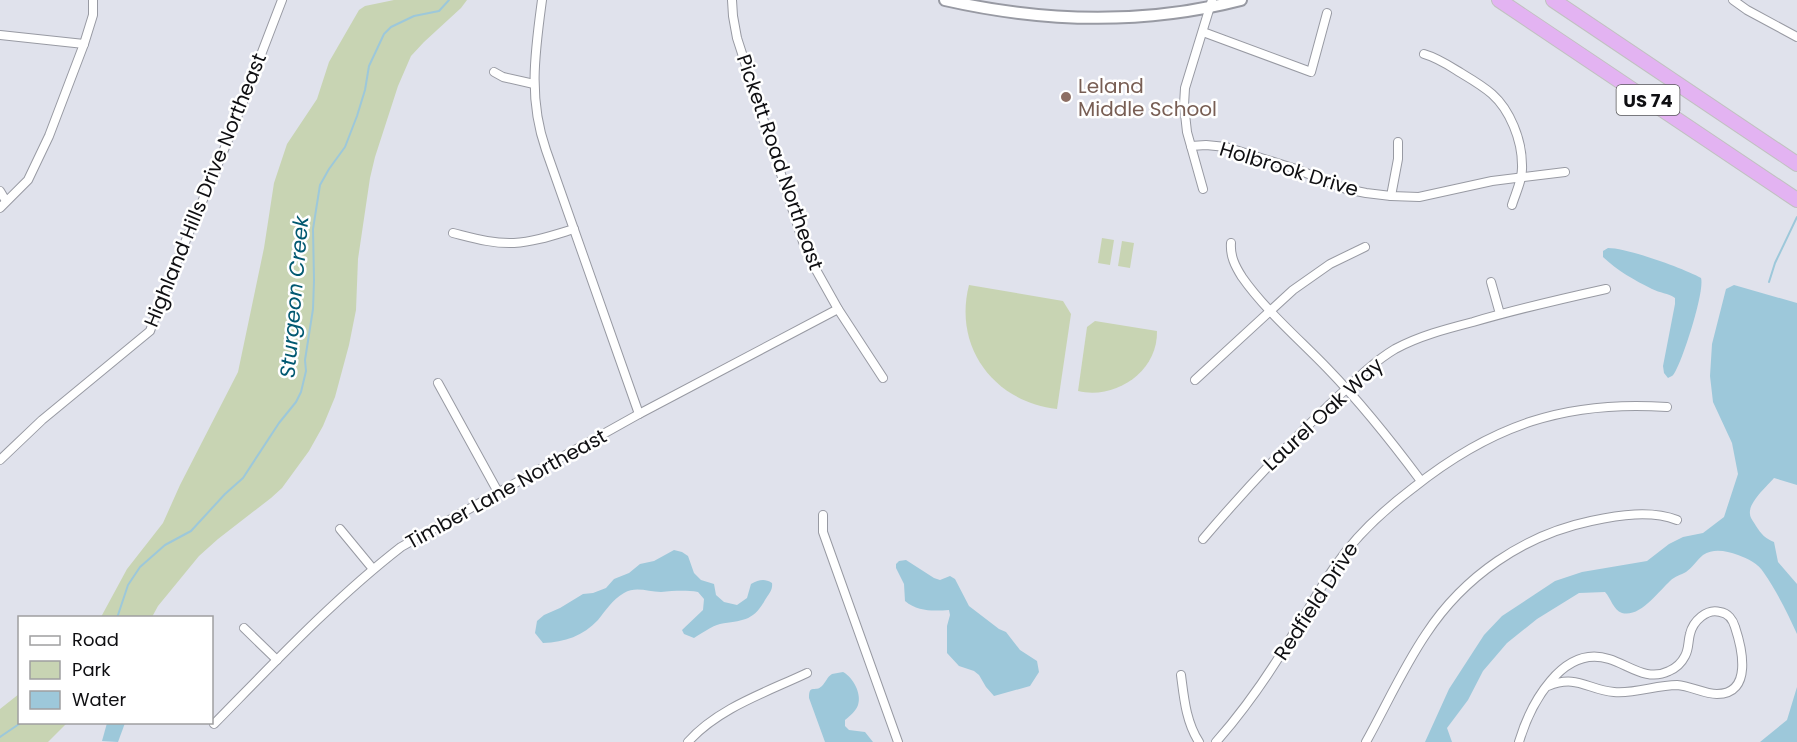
<svg xmlns="http://www.w3.org/2000/svg" width="1797" height="742" viewBox="0 0 1797 742" font-family="Poppins,sans-serif">
  <rect width="100%" height="100%" fill="#e0e2ec"/>
  <!-- green -->
  <g fill="#c8d4b3">
    <polygon points="394,0 467,0 461,8 424,42 411,56 398,86 375,157 370,178 358,259 356,310 349,345 335,397 323,426 309,451 282,488 271,498 218,539 199,556 158,606 152,617 101,617 127,569 163,523 180,485 238,372 264,248 274,183 287,144 317,99 329,62 359,10 365,6"/>
    <polygon points="1102,238 1114,240 1110,265 1098,263"/>
    <polygon points="1122,241 1134,243 1130,268 1118,266"/>
    <path d="M 969,285 L 1063,301 L 1071,314 L 1057,409 C 994,402 953,347 969,285 Z"/>
    <path d="M 1095,321 L 1157,331 C 1158,372 1115,400 1078,391 L 1087,327 Z"/>
    <polygon points="19,694 20,722 67,723 48,742 0,742 0,709"/>
  </g>
  <!-- water -->
  <g fill="#9dc8da">
    <path d="M 1608,248 C 1627,248 1683,268 1701,278 C 1705,291 1683,359 1675,372 C 1673,376 1672,376 1668,378 L 1664,373 L 1663,366 L 1675,304 L 1675,298 C 1668,293 1660,293 1652,289 C 1634,280 1618,271 1603,257 L 1603,251 Z"/>
    <path d="M 1734,285 L 1797,303 L 1797,485 L 1774,478 C 1767,486 1748,503 1750,514 C 1750,518 1754,522 1756,526 C 1761,534 1766,539 1774,542 L 1778,562 L 1797,584 L 1797,634 C 1788,614 1776,590 1764,573 C 1758,563 1748,559 1738,555 C 1726,551 1714,548 1703,555 C 1697,560 1693,567 1686,572 C 1681,575 1675,576 1670,581 C 1659,591 1640,618 1622,613 C 1613,610 1611,598 1605,592 L 1579,593 L 1537,619 L 1507,643 L 1483,671 L 1468,700 L 1447,728 L 1452,742 L 1425,742 L 1449,689 L 1484,635 L 1502,616 L 1555,581 L 1582,572 L 1647,561 L 1669,544 L 1683,537 L 1703,533 L 1724,517 L 1738,474 L 1732,443 L 1713,402 L 1710,376 L 1712,344 L 1726,289 Z"/>
    <path d="M 674,550 L 682,552 L 688,556 L 694,573 L 701,580 L 714,584 L 716,595 L 724,602 L 737,605 L 747,598 L 751,584 C 759,580 764,578 772,583 C 773,590 769,594 765,600 C 753,622 742,620 720,624 C 712,626 702,633 694,638 L 684,634 L 682,630 L 703,610 L 704,599 L 698,592 C 685,590 673,591 661,592 C 648,592 636,586 624,593 C 612,600 606,610 598,620 C 583,636 565,642 543,643 L 535,633 L 537,621 L 544,615 L 560,608 L 583,594 L 593,593 L 606,588 L 614,579 L 629,573 L 640,564 L 654,561 Z"/>
    <path d="M 906,560 L 934,578 L 940,580 L 950,576 L 955,579 L 969,606 L 999,629 L 1006,632 L 1020,650 L 1037,661 L 1039,672 L 1030,686 L 994,696 L 986,687 L 979,675 L 974,671 L 959,666 L 947,653 L 947,626 L 950,615 L 949,610 C 934,611 918,612 905,601 L 904,584 L 896,568 L 896,564 L 899,561 Z"/>
    <path d="M 843,672 C 853,677 862,694 858,705 C 856,711 850,716 845,720 L 845,726 L 849,730 L 865,732 L 873,742 L 825,742 L 809,698 C 809,683 815,693 822,686 C 826,682 827,677 832,674 Z"/>
    <polygon points="1797,687 1797,742 1760,742 1787,720"/>
    <polygon points="107,723 125,723 118,742 102,741"/>
  </g>
  <g fill="none" stroke-linecap="round" stroke-linejoin="round">
    <!-- stream -->
    <g stroke="#9dc8da" stroke-width="2">
      <polyline points="1769,282 1775,263 1797,217"/>
      <polyline points="117,618 128,585 140,567 165,545 191,531 225,494 243,478 279,423 296,402 301,392 306,371 305,360 313,309 314,280 313,229 320,185 329,169 345,147 357,116 365,90 369,66 384,34 391,27 414,16 439,11 449,0"/>
      <polyline points="0,737 22,722"/>
    </g>
    <!-- street casing -->
    <g stroke="#989aa3" stroke-width="10">
      <g id="street">
        <path d="M 542,0 C 535,52 528,99 546,150 L 639,414"/>
        <polyline points="732,0 733,16 737,38 803,242 815,268 838,309 883,378"/>
        <polyline points="1733,0 1747,10 1797,37"/>
        <polyline points="1203,32 1311,72 1327,13"/>
        <polyline points="0,35 84,44"/>
        <path d="M 1424,54 C 1438,58 1448,65 1461,73 C 1471,79 1483,86 1492,94 C 1510,110 1522,140 1522,165 C 1523,179 1516,192 1512,205"/>
        <polyline points="494,72 503,77 534,84"/>
        <polyline points="1191,146 1206,145 1226,147 1296,169 1346,189 1366,193 1391,196 1419,197 1492,181 1565,172"/>
        <polyline points="1203,189 1187,132 1184,105 1185,88 1212,0"/>
        <polyline points="0,191 6,201"/>
        <polyline points="1391,196 1398,159 1398,142"/>
        <polyline points="0,208 28,180 49,136 84,44 93,15 93,0"/>
        <path d="M 453,233 C 473,238 493,244 514,243 C 534,242 554,235 574,229"/>
        <path d="M 1231,243 C 1230,256 1235,266 1242,277 C 1265,310 1299,339 1327,368 C 1361,403 1392,442 1421,481"/>
        <polyline points="1491,282 1500,314"/>
        <polyline points="1195,380 1293,290 1330,264 1365,247"/>
        <polyline points="438,383 498,492"/>
        <polyline points="0,460 42,420 150,331 162,297 231,133 282,0"/>
        <polyline points="823,515 823,532 898,742"/>
        <polyline points="340,529 373,569"/>
        <path d="M 1203,539 C 1243,492 1284,448 1329,405 C 1350,386 1370,364 1395,349 C 1419,336 1446,329 1473,322 C 1517,309 1561,299 1606,289"/>
        <polyline points="244,628 277,660"/>
        <path d="M 1181,675 C 1184,698 1186,722 1199,742"/>
        <path d="M 214,724 C 274,663 334,599 401,547 L 639,414 L 838,309"/>
        <path d="M 688,742 C 718,708 767,692 807,673"/>
        <path d="M 1216,742 C 1246,708 1272,670 1295,631 C 1309,609 1321,586 1336,565 C 1357,534 1384,510 1413,488 C 1492,425 1566,400 1667,407"/>
        <path d="M 1366,742 C 1386,706 1403,668 1426,634 C 1464,576 1524,535 1591,521 C 1619,515 1651,510 1677,520"/>
        <path d="M 1519,742 C 1530,705 1562,644 1609,659 C 1629,665 1647,682 1669,671 C 1676,668 1682,662 1685,656 C 1689,649 1688,641 1690,634 C 1693,621 1707,608 1720,612 C 1728,613 1733,620 1735,627 C 1742,648 1753,694 1717,694 C 1704,694 1691,686 1677,685 C 1656,685 1635,694 1614,692 C 1588,690 1577,674 1548,686"/>
      </g>
    </g>
    <!-- secondary casing -->
    <g stroke="#989aa3" stroke-width="14">
      <path id="secondary" d="M 945,0 C 1042,22 1144,25 1241,0"/>
    </g>
    <!-- highway casing -->
    <g stroke="#c1c1c1" stroke-width="16">
      <g id="highway">
        <polyline points="1499,0 1797,200"/>
        <polyline points="1553,0 1797,164"/>
      </g>
    </g>
    <!-- street -->
    <use href="#street" stroke="#fff" stroke-width="8"/>
    <!-- secondary -->
    <use href="#secondary" stroke="#fff" stroke-width="10"/>
    <!-- highway -->
    <use href="#highway" stroke="#e3b3f2" stroke-width="14"/>
  </g>
  <!-- markers -->
  <circle fill="#8d6e63" stroke="#fff" stroke-width="2" cx="1066" cy="97" r="6"/>
  <g text-anchor="middle" dominant-baseline="central" stroke-width="5" stroke-linejoin="round" paint-order="stroke">
    <!-- shield labels -->
    <rect fill="#fff" stroke="#575759" stroke-width="1.5" x="1616.5" y="85" width="63" height="30" rx="4.5"/>
    <g font-size="18" font-weight="bold" fill="#0f0f12">
      <text x="1648" y="100">US 74</text>
    </g>
    <!-- education labels -->
    <g font-size="20" fill="#785e54" stroke="#fff" text-anchor="start">
      <text x="1078" y="86">Leland<tspan x="1078" dy="23">Middle School</tspan></text>
    </g>
    <!-- street labels -->
    <g font-size="20" fill="#0f0f12" stroke="#fff">
      <text transform="translate(780 162) rotate(71)">Pickett Road Northeast</text>
      <text transform="translate(1289 169) rotate(17)">Holbrook Drive</text>
      <text transform="translate(205 190) rotate(-68)">Highland Hills Drive Northeast</text>
      <text transform="translate(1323 414) rotate(-43)">Laurel Oak Way</text>
      <text transform="translate(506 489) rotate(-29)">Timber Lane Northeast</text>
      <text transform="translate(1316 601) rotate(-57)">Redfield Drive</text>
    </g>
    <!-- water labels -->
    <g font-size="21" font-style="italic" fill="#005871" stroke="#fff">
      <text transform="translate(294 297) rotate(-85)">Sturgeon Creek</text>
    </g>
  </g>
  <!-- legend -->
  <rect x="18" y="616" width="195" height="108" fill="#ffffff" stroke="#9f9fa0" stroke-width="1.5"/>
  <rect x="30" y="636" width="30" height="9" fill="#ffffff" stroke="#9f9fa0" stroke-width="1.5"/>
  <text x="72" y="646" font-size="18" fill="#0f0f12">Road</text>
  <rect x="30" y="661" width="30" height="18" fill="#c8d4b3" stroke="#9f9fa0" stroke-width="1.5"/>
  <text x="72" y="676" font-size="18" fill="#0f0f12">Park</text>
  <rect x="30" y="691" width="30" height="18" fill="#9dc8da" stroke="#9f9fa0" stroke-width="1.5"/>
  <text x="72" y="706" font-size="18" fill="#0f0f12">Water</text>
</svg>
